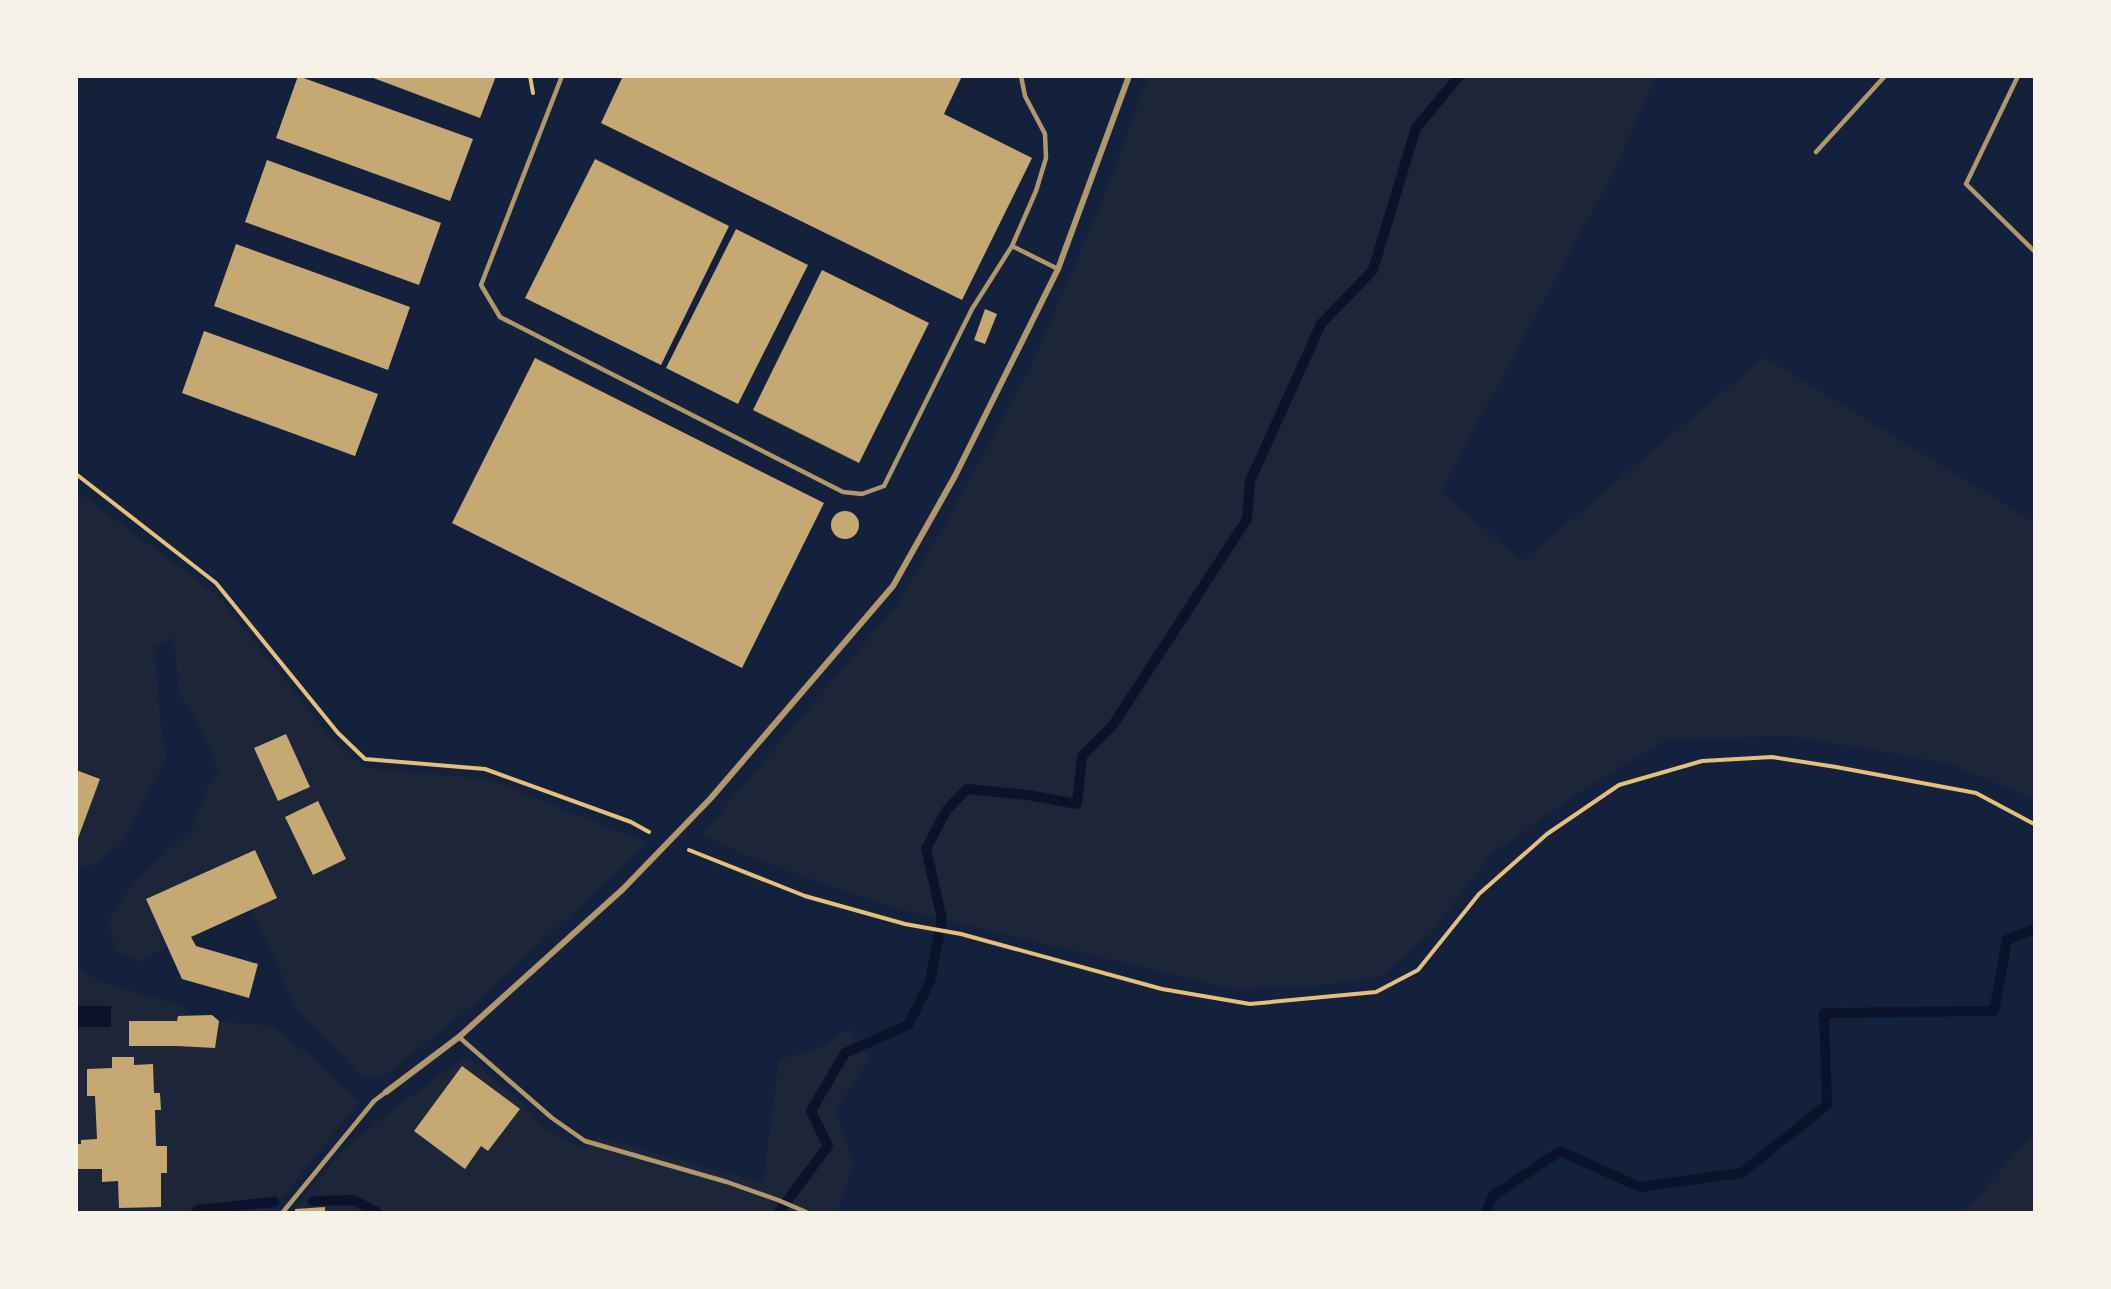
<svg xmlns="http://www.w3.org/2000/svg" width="2111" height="1289" viewBox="0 0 2111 1289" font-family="Montserrat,sans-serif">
  <rect width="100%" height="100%" fill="#14213d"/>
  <!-- green -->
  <g fill="#1d2539">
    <polygon points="1148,77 1656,77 1614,171 1440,492 1522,561 1764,357 2034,522 2034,799 1948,763 1789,736 1666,740 1586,788 1491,854 1429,935 1380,977 1313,986 1234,989 895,908 751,858 702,834 897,605 940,533 1031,367 1107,189"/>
    <polygon points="76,490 218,596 329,736 366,768 488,779 648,843 471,1007 385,1075 365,1080 293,1007 276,958 249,910 277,898 255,850 146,899 167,946 140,962 116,952 108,921 135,881 193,828 206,791 218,773 210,746 178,690 174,637 155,647 161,726 167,758 121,844 95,865 88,865 77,871"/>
    <polygon points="76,963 97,980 184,1007 185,1016 212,1015 219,1021 272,1026 308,1054 359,1102 271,1212 77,1212"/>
    <polygon points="849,1028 870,1058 835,1111 853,1162 838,1212 292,1212 343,1150 386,1115 466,1056 525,1105 540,1126 583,1149 599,1137 763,1183 779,1060 825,1045"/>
    <polygon points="2034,1134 2034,1212 1963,1212"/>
  </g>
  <!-- water -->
  <rect fill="#0b132b" x="77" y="1006" width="34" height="21"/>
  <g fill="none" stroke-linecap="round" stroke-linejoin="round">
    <!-- stream -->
    <g stroke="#0b132b" stroke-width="10">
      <polyline points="313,1201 353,1200 377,1212"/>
      <polyline points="196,1212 198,1210 274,1202"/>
      <polyline points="779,1212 828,1146 811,1111 845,1053 908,1025 930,982 942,919 926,849 946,811 967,789 1028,795 1077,804 1082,756 1113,725 1247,519 1250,481 1321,324 1373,270 1416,128 1459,76"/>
      <polyline points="1486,1212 1493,1196 1560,1151 1640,1187 1741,1173 1827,1105 1824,1013 1994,1011 2007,940 2034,929"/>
    </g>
  </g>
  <!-- building -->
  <g fill="#c6a872">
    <polygon points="298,76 473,139 450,201 276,138"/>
    <polygon points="368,76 496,76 480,118"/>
    <polygon points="623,76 962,76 944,114 1032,158 962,300 601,123"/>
    <polygon points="595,159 729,226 661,365 525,298"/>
    <polygon points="267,160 441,223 419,285 245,222"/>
    <polygon points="736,229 808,265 738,404 666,368"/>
    <polygon points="236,244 410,307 388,370 214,306"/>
    <polygon points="822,270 929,323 859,463 753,410"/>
    <polygon points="985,309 997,314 985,344 974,340"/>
    <polygon points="204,331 378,394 355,456 182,393"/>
    <polygon points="535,358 824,503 742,668 452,523"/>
    <circle cx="845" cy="525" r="14"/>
    <polygon points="286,734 310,787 278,801 254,748"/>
    <polygon points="76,770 100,779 77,841 76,841"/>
    <polygon points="318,801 346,859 313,875 285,817"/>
    <polygon points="255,850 277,898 191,937 196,946 258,964 249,998 182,979 146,899"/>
    <polygon points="212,1015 219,1021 215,1048 177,1046 129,1046 129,1021 177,1021 178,1016"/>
    <polygon points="112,1057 134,1057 134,1065 153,1064 154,1093 160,1093 161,1110 155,1110 156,1146 167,1146 167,1173 161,1173 161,1207 119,1208 118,1181 102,1182 102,1169 76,1169 76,1144 81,1144 81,1140 97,1139 95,1096 87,1096 87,1069 112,1068"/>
    <polygon points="462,1066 520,1109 488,1151 481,1146 465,1169 414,1131"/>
    <polygon points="325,1207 325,1212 295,1212 295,1209"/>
  </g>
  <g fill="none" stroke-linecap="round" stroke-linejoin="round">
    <!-- path -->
    <g stroke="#e5c07b" stroke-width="4">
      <polyline points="530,76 533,93"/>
      <polyline points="76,474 216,583 338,733 365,759 485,769 631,822 649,832"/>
      <polyline points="689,850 805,896 905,924 961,934 1162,989 1250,1004 1376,992 1418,970 1479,894 1547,834 1619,785 1702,761 1772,757 1836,767 1976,793 2034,824"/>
    </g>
    <!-- service -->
    <g stroke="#b1986c" stroke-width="4.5">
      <polyline points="562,76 481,285 500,317 843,492 862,494 884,486 972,309 1012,246 1036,191 1046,158 1045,134 1025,96 1021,76"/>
      <polyline points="2018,76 1966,184 2034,251"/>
      <polyline points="1816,152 1885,76"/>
      <polyline points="1012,246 1058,269"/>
      <polyline points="459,1037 552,1118 585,1141 727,1182 778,1200 806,1212"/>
      <polyline points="283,1212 374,1101 386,1092"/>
    </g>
    <!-- minor -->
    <polyline stroke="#b1986c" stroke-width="6" points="386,1092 459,1037 623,889 711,798 893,586 955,476 1058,269 1129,76"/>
  </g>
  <!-- border -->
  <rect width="2111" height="1289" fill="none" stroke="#f6f1e7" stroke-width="156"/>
</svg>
